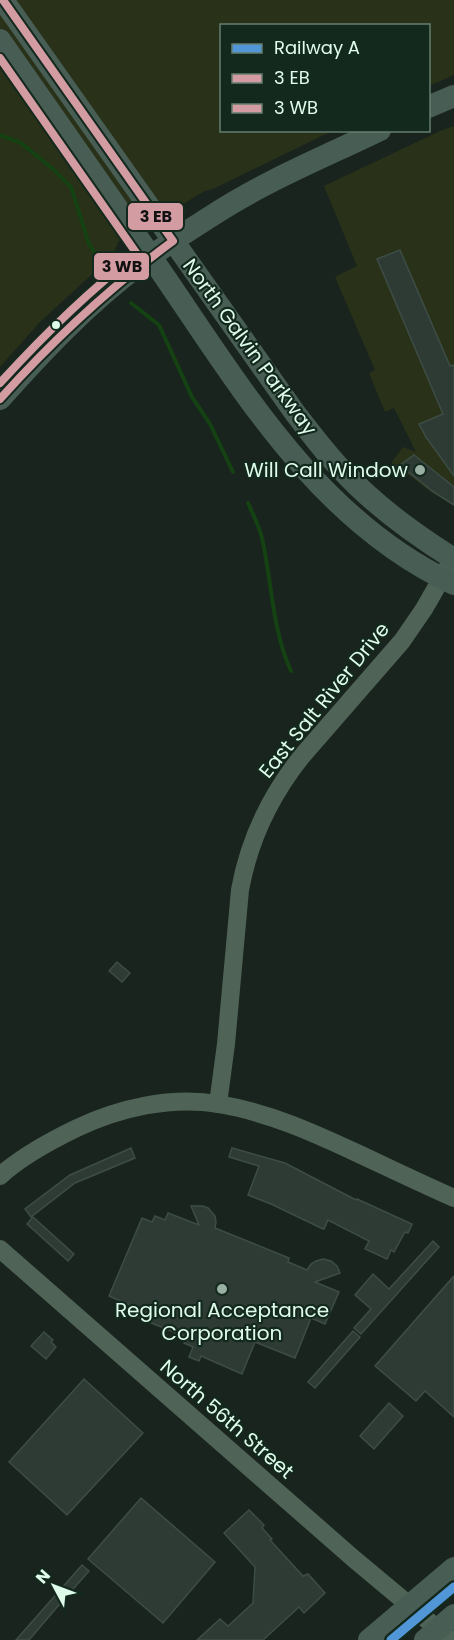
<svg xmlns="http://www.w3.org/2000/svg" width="454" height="1640" viewBox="0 0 454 1640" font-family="Poppins,sans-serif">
  <rect width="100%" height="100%" fill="#19241e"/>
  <!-- green -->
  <g fill="#293118">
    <polygon points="0,0 454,0 454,75 429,86 428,26 222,26 222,130 332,131 215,188 203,192 180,206 173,205 118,242 113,255 40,322 0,367"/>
    <polygon points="454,126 454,506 431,492 409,475 403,477 391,463 403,447 416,452 394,408 385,412 369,373 375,370 335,277 357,266 324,186 440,131"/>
  </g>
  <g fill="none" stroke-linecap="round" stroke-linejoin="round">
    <!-- stream -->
    <g stroke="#144212" stroke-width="4">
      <polyline points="0,135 21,143 53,169 71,187 89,244 101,263"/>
      <polyline points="131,303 159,325 192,397 210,424 233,472"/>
      <path d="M 248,503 C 253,514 259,526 262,538 C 272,582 272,630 291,671"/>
    </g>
  </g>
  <!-- building -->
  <g fill="#2e3b35" stroke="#3d4d45" stroke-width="1.5">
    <polygon points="400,250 450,366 454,365 454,476 426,437 419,424 443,414 377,259"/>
    <polygon points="414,455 454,487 454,505 432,491 400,465"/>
    <polygon points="117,962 130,973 122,982 109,971"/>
    <polygon points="131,1148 135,1158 75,1183 31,1217 25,1209 70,1175"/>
    <polygon points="232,1148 285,1163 356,1200 357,1199 412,1224 408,1233 405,1232 394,1252 391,1250 387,1259 365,1249 369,1241 328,1220 324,1229 321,1228 271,1204 248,1195 259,1166 229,1157"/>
    <polygon points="191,1206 203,1206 208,1208 215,1216 216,1222 215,1228 289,1258 288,1262 307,1270 311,1264 316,1261 323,1259 331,1261 337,1266 340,1273 315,1282 339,1292 325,1324 311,1318 295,1358 255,1342 242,1374 201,1356 199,1361 189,1357 193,1347 184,1343 186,1337 127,1313 130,1305 109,1296 142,1218 152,1222 155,1216 165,1220 168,1213 199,1225"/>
    <polygon points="33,1217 74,1254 68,1261 27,1224"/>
    <polygon points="433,1241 439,1247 361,1334 354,1328 371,1309 355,1295 373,1274 389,1289"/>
    <polygon points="454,1276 454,1417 425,1391 416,1401 375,1366"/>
    <polygon points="353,1331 360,1337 315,1388 308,1382"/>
    <polygon points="44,1332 53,1340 51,1342 56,1347 46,1359 31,1346"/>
    <polygon points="84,1379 143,1433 67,1515 9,1462"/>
    <polygon points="389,1403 403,1416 374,1449 360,1436"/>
    <polygon points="141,1498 215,1562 163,1623 88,1559"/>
    <polygon points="249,1510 264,1525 262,1528 272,1539 270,1540 303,1576 308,1574 325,1593 304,1613 299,1607 263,1640 197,1640 220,1619 228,1626 253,1603 255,1567 224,1533"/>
    <polygon points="82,1565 89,1571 58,1606 29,1640 16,1640"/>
  </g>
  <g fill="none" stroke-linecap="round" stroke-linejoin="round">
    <!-- minor -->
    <g stroke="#4f6457" stroke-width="18">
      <path d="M 218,1104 L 226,1044 L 240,890 C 249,840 270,796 302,756 L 402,641 L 424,609 L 448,567"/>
      <path d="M 0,1176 C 22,1156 50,1141 77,1128 C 119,1108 171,1096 218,1104 C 268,1112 314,1133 359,1154 C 391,1169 422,1184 454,1198"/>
      <polyline points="0,1249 354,1559 451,1640"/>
    </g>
    <!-- major -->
    <g stroke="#485e55" stroke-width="22">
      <path d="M 3,0 L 295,413 C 310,432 325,453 342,470 C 374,505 414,534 454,559"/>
      <path d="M 0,40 C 53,116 106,191 158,267 C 240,386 317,520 454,584"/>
      <polyline points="428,107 454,96"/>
      <path d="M 0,399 C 42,352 87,304 138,266 C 162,247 188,231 213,215 C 265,181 324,157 380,130"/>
      <polyline points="369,1640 454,1568"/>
      <polyline points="425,1640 454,1615"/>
    </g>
    <!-- bus-1 casing -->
    <g stroke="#14291e" stroke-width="12">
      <path id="bus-1" d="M 0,399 C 53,340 109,288 173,241 L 3,0"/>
    </g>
    <!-- bus-2 casing -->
    <g stroke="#14291e" stroke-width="12">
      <path id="bus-2" d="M 0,58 L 137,254 C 87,292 42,337 0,383"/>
    </g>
    <!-- bus-1 -->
    <use href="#bus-1" stroke="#d39ca3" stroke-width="8"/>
    <!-- bus-2 -->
    <use href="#bus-2" stroke="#d39ca3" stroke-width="8"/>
    <!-- rail-1 casing -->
    <g stroke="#14291e" stroke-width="14">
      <polyline id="rail-1" points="391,1640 454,1587"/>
    </g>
    <!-- rail-1 -->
    <use href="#rail-1" stroke="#5196d6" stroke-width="9"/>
  </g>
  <!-- markers -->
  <circle fill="#dffceb" stroke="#14291e" stroke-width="2" cx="56" cy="325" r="5"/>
  <g fill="#9ab0a3" stroke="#14291e" stroke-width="2">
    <circle cx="420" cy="470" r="6"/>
    <circle cx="222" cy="1289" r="6"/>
  </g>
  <g text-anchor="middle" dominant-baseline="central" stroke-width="4.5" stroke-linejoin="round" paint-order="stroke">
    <!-- street labels -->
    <g font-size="20" fill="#dffceb" stroke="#14291e">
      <text transform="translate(250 347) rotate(54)">North Galvin Parkway</text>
      <text transform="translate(324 700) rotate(-51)">East Salt River Drive</text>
      <text transform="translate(227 1419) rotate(41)">North 56th Street</text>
    </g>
    <!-- poi labels -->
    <g font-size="20" fill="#dffceb" stroke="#14291e" text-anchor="end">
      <text x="408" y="470">Will Call Window</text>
      <text x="222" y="1310" text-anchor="middle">Regional Acceptance<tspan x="222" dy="23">Corporation</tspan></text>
    </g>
  </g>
  <g stroke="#14291e" stroke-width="2">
    <rect x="127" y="202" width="57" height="29" rx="6" fill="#d39ca3"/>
    <rect x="93" y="252" width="57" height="29" rx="6" fill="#d39ca3"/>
  </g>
  <g font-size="16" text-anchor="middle" font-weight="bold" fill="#111">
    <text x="156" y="222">3 EB</text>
    <text x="122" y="272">3 WB</text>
  </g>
  <!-- legend -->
  <rect x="220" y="24" width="210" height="108" fill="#14291e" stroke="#657d70" stroke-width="1.5"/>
  <rect x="232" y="44" width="30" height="9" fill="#5196d6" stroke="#657d70" stroke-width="1.5"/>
  <text x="274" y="54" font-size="18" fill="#dffceb">Railway A</text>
  <rect x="232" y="74" width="30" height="9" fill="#d39ca3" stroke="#657d70" stroke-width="1.5"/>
  <text x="274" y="84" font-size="18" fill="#dffceb">3 EB</text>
  <rect x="232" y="104" width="30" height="9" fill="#d39ca3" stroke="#657d70" stroke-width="1.5"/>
  <text x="274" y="114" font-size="18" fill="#dffceb">3 WB</text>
  <!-- north arrow -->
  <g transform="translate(54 1586) rotate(311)" stroke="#14291e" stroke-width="4.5" paint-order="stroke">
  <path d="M0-4.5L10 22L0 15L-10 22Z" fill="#dffceb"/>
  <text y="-9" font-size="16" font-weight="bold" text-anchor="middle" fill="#dffceb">N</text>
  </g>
</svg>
